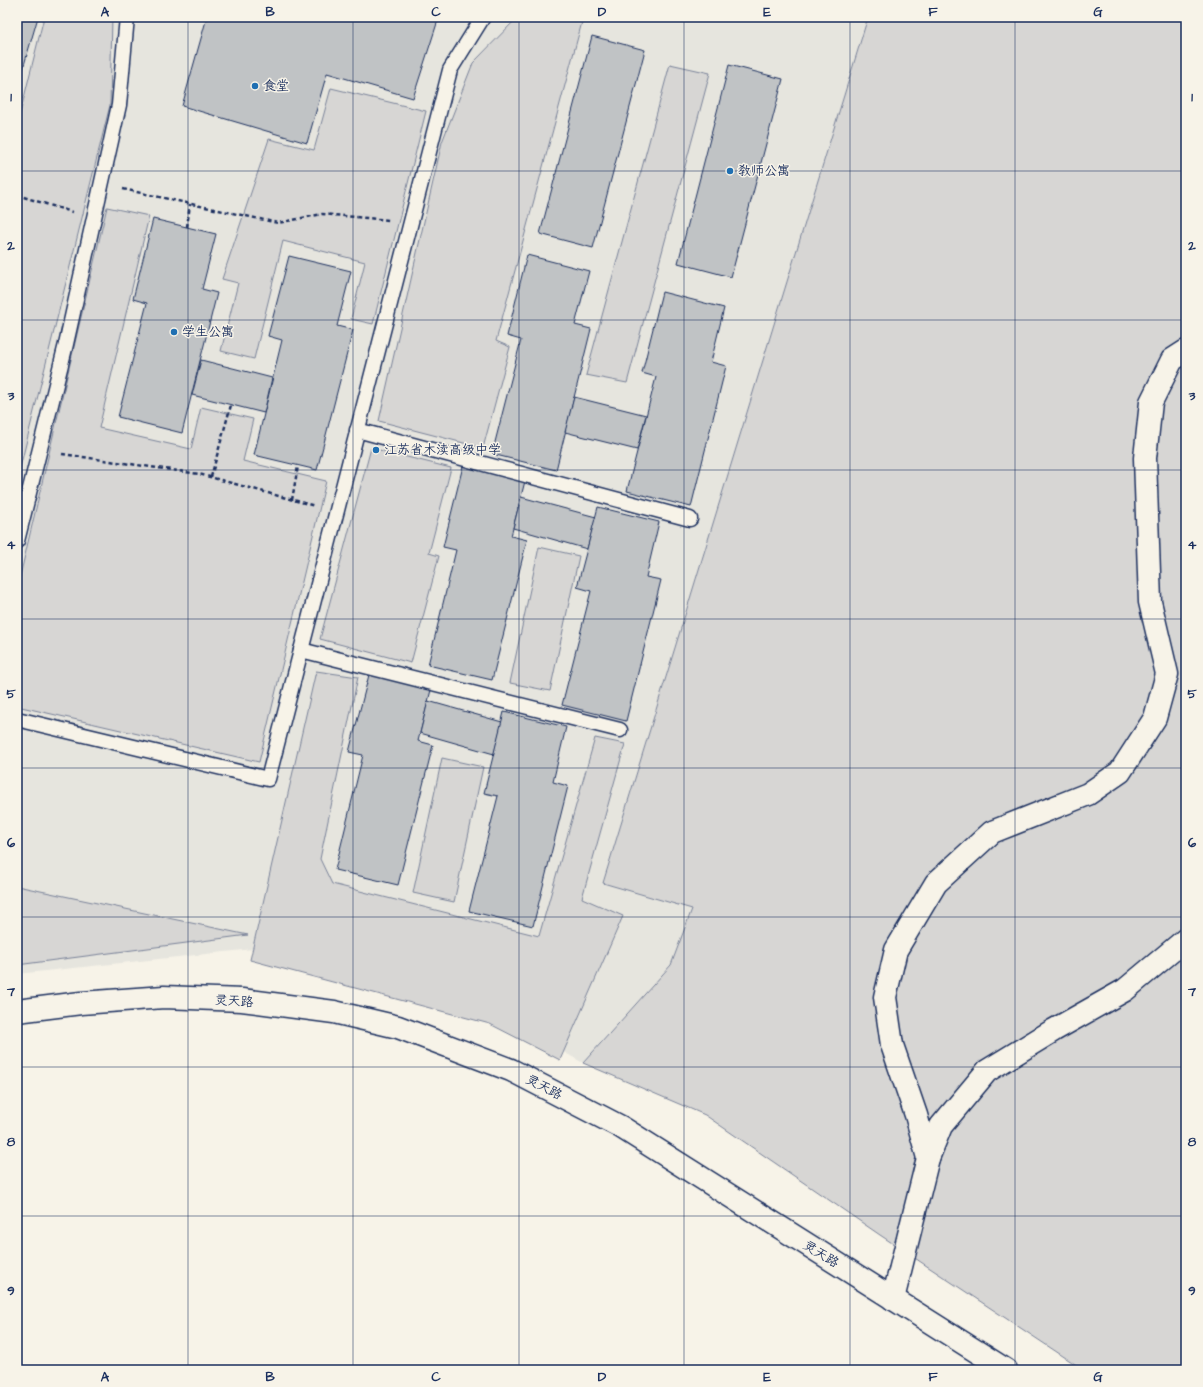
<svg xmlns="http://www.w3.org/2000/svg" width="1203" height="1387" viewBox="0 0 1203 1387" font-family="'Architects Daughter','LXGW WenKai TC',sans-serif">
  <rect width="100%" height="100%" fill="#f7f3e8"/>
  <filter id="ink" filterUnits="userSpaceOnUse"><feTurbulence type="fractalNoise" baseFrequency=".025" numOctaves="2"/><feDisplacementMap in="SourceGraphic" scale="8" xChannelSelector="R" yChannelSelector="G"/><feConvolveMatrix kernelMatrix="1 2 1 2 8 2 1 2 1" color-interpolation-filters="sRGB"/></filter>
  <g filter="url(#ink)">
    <!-- built -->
    <polygon fill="#e6e5de" points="17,17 868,17 603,883 692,909 671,965 583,1063 469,998 253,949 17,974"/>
    <!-- green -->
    <g fill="#d7d6d4" stroke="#798299">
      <polygon points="44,17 112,17 110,105 17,480 17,126"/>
      <polygon points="518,17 553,17 582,22 496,341 510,347 483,448 379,421 442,142 473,63"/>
      <polygon points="868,17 1186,17 1186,1370 1084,1370 880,1235 705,1115 583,1063 671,965 692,909 603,883"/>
      <polygon points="670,64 710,73 627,383 586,375"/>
      <polygon points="331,88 426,111 373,324 351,319 365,262 283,241 254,359 221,351 238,283 222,279 269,139 314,150"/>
      <polygon points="107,207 149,216 99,428 191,449 201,407 253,419 243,461 326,481 259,762 17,706 17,589"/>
      <polygon points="371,448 451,468 429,553 439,556 411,663 320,639"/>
      <polygon points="539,547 579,556 550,691 510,683"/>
      <polygon points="316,671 358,677 320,859 332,884 539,936 595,738 625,744 582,898 623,916 560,1060 490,1024 250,960"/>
      <polygon points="442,758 483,767 454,902 413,893"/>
      <polygon points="17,886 248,935 17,965"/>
    </g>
    <!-- building -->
    <g fill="#c0c3c5" stroke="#1b2f5e">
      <polygon points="17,17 38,17 17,89"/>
      <polygon points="207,17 439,17 413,98 327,73 307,143 182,106"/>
      <polygon points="592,36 645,50 593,248 540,234"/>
      <polygon points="729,65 783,79 731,277 678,263"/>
      <polygon points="153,219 216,234 202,289 217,293 182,433 118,417 147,303 133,299"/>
      <polygon points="527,255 589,271 575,325 591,329 556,470 492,454 521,340 507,336"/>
      <polygon points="289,256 351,271 337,326 353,330 317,470 254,455 282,340 268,336"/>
      <polygon points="662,292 724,308 711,362 726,366 691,507 627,491 656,377 642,373"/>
      <polygon points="201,360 272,378 264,413 192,395"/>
      <polygon points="574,397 646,415 637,450 565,432"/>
      <polygon points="463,466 525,481 511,536 527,540 492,680 428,665 456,550 443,547"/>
      <polygon points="521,497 596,517 587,549 513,528"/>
      <polygon points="598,507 659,522 646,577 661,580 626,721 562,705 591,591 577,587"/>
      <polygon points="370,671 432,686 418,741 433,745 398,885 335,870 363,755 349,752"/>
      <polygon points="428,701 502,722 494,754 420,733"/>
      <polygon points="504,712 566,727 553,782 568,786 533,926 469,911 498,796 484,793"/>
    </g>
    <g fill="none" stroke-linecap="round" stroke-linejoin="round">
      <!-- service casing -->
      <g stroke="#1b2f5e" stroke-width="17">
        <g id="service">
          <polyline points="357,430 690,519"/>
          <polyline points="17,541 66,344 119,105 127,17"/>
          <polyline points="301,650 620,730"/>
          <polyline points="17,719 268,779 450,70 483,17"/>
        </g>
      </g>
      <!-- minor casing -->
      <g stroke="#1b2f5e" stroke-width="25">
        <g id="minor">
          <polyline points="928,1158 941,1126 987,1071 1054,1030 1125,990 1186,939"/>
          <polyline points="893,1299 928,1158 916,1115 892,1045 885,997 896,950 936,883 992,832 1088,794 1120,772 1155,718 1167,674 1150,602 1145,458 1151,402 1172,360 1186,351"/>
        </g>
      </g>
      <!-- tertiary casing -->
      <g stroke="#1b2f5e" stroke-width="25">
        <polyline id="tertiary" points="17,1011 81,1003 164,997 242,1000 334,1012 398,1027 511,1070 621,1127 1006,1370"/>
      </g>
      <!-- path -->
      <g stroke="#1b2f5e" stroke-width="2.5" stroke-dasharray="4 3" stroke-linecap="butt">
        <polyline points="123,189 278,223 322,214 389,220"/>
        <polyline points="17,195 72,212"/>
        <polyline points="187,227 190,204"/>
        <polyline points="62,454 199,474 315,506"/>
        <polyline points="211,477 231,405"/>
        <polyline points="292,500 298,466"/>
      </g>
      <!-- service -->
      <use href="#service" stroke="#f7f3e8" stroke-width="14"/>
      <!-- minor -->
      <use href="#minor" stroke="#f7f3e8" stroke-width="22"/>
      <!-- tertiary -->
      <use href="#tertiary" stroke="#f7f3e8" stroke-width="22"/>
    </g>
  </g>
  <!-- grid -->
  <path fill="none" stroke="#1b2f5e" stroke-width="1" stroke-opacity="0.55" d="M 188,17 L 188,1370M 353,17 L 353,1370M 519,17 L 519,1370M 684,17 L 684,1370M 850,17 L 850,1370M 1015,17 L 1015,1370M 17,171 L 1186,171M 17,320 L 1186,320M 17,470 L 1186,470M 17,619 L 1186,619M 17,768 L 1186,768M 17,917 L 1186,917M 17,1067 L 1186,1067M 17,1216 L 1186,1216"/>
  <!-- markers -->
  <g fill="#1f6fb2" stroke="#f7f3e8" stroke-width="1.5">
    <circle cx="255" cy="86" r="4"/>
    <circle cx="730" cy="171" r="4"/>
    <circle cx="174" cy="332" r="4"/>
    <circle cx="376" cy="450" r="4"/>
  </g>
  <g text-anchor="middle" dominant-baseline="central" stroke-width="3" stroke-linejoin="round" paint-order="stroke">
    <!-- poi labels -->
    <g font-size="13" fill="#1b2f5e" stroke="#f7f3e8" text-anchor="start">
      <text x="263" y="86">食堂</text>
      <text x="738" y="171">教师公寓</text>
      <text x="182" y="332">学生公寓</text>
      <text x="384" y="450">江苏省木渎高级中学</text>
    </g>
    <!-- street labels -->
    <g font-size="13" fill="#1b2f5e" stroke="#f7f3e8">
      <text transform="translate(234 1001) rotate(4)">灵天路</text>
      <text transform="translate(544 1087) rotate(28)">灵天路</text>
      <text transform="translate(821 1254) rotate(32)">灵天路</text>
    </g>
  </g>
  <!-- margin -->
  <rect width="1203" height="1387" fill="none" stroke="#f7f3e8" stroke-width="44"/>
  <rect x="22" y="22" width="1159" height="1343" fill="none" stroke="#1b2f5e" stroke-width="1.5"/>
  <g font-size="13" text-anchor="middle" font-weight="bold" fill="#1b2f5e">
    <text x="105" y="16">A</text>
    <text x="270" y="16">B</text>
    <text x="436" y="16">C</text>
    <text x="602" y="16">D</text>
    <text x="767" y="16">E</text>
    <text x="933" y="16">F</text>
    <text x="1098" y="16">G</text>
    <text x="11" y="101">1</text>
    <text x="1192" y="101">1</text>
    <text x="11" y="250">2</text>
    <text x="1192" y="250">2</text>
    <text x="11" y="400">3</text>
    <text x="1192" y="400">3</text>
    <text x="11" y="549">4</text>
    <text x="1192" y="549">4</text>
    <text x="11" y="698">5</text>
    <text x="1192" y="698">5</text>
    <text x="11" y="847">6</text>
    <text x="1192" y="847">6</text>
    <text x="11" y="996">7</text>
    <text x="1192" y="996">7</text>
    <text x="11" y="1146">8</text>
    <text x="1192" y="1146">8</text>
    <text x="11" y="1295">9</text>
    <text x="1192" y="1295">9</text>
    <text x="105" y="1381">A</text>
    <text x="270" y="1381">B</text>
    <text x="436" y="1381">C</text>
    <text x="602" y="1381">D</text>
    <text x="767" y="1381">E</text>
    <text x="933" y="1381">F</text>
    <text x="1098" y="1381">G</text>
  </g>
</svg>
